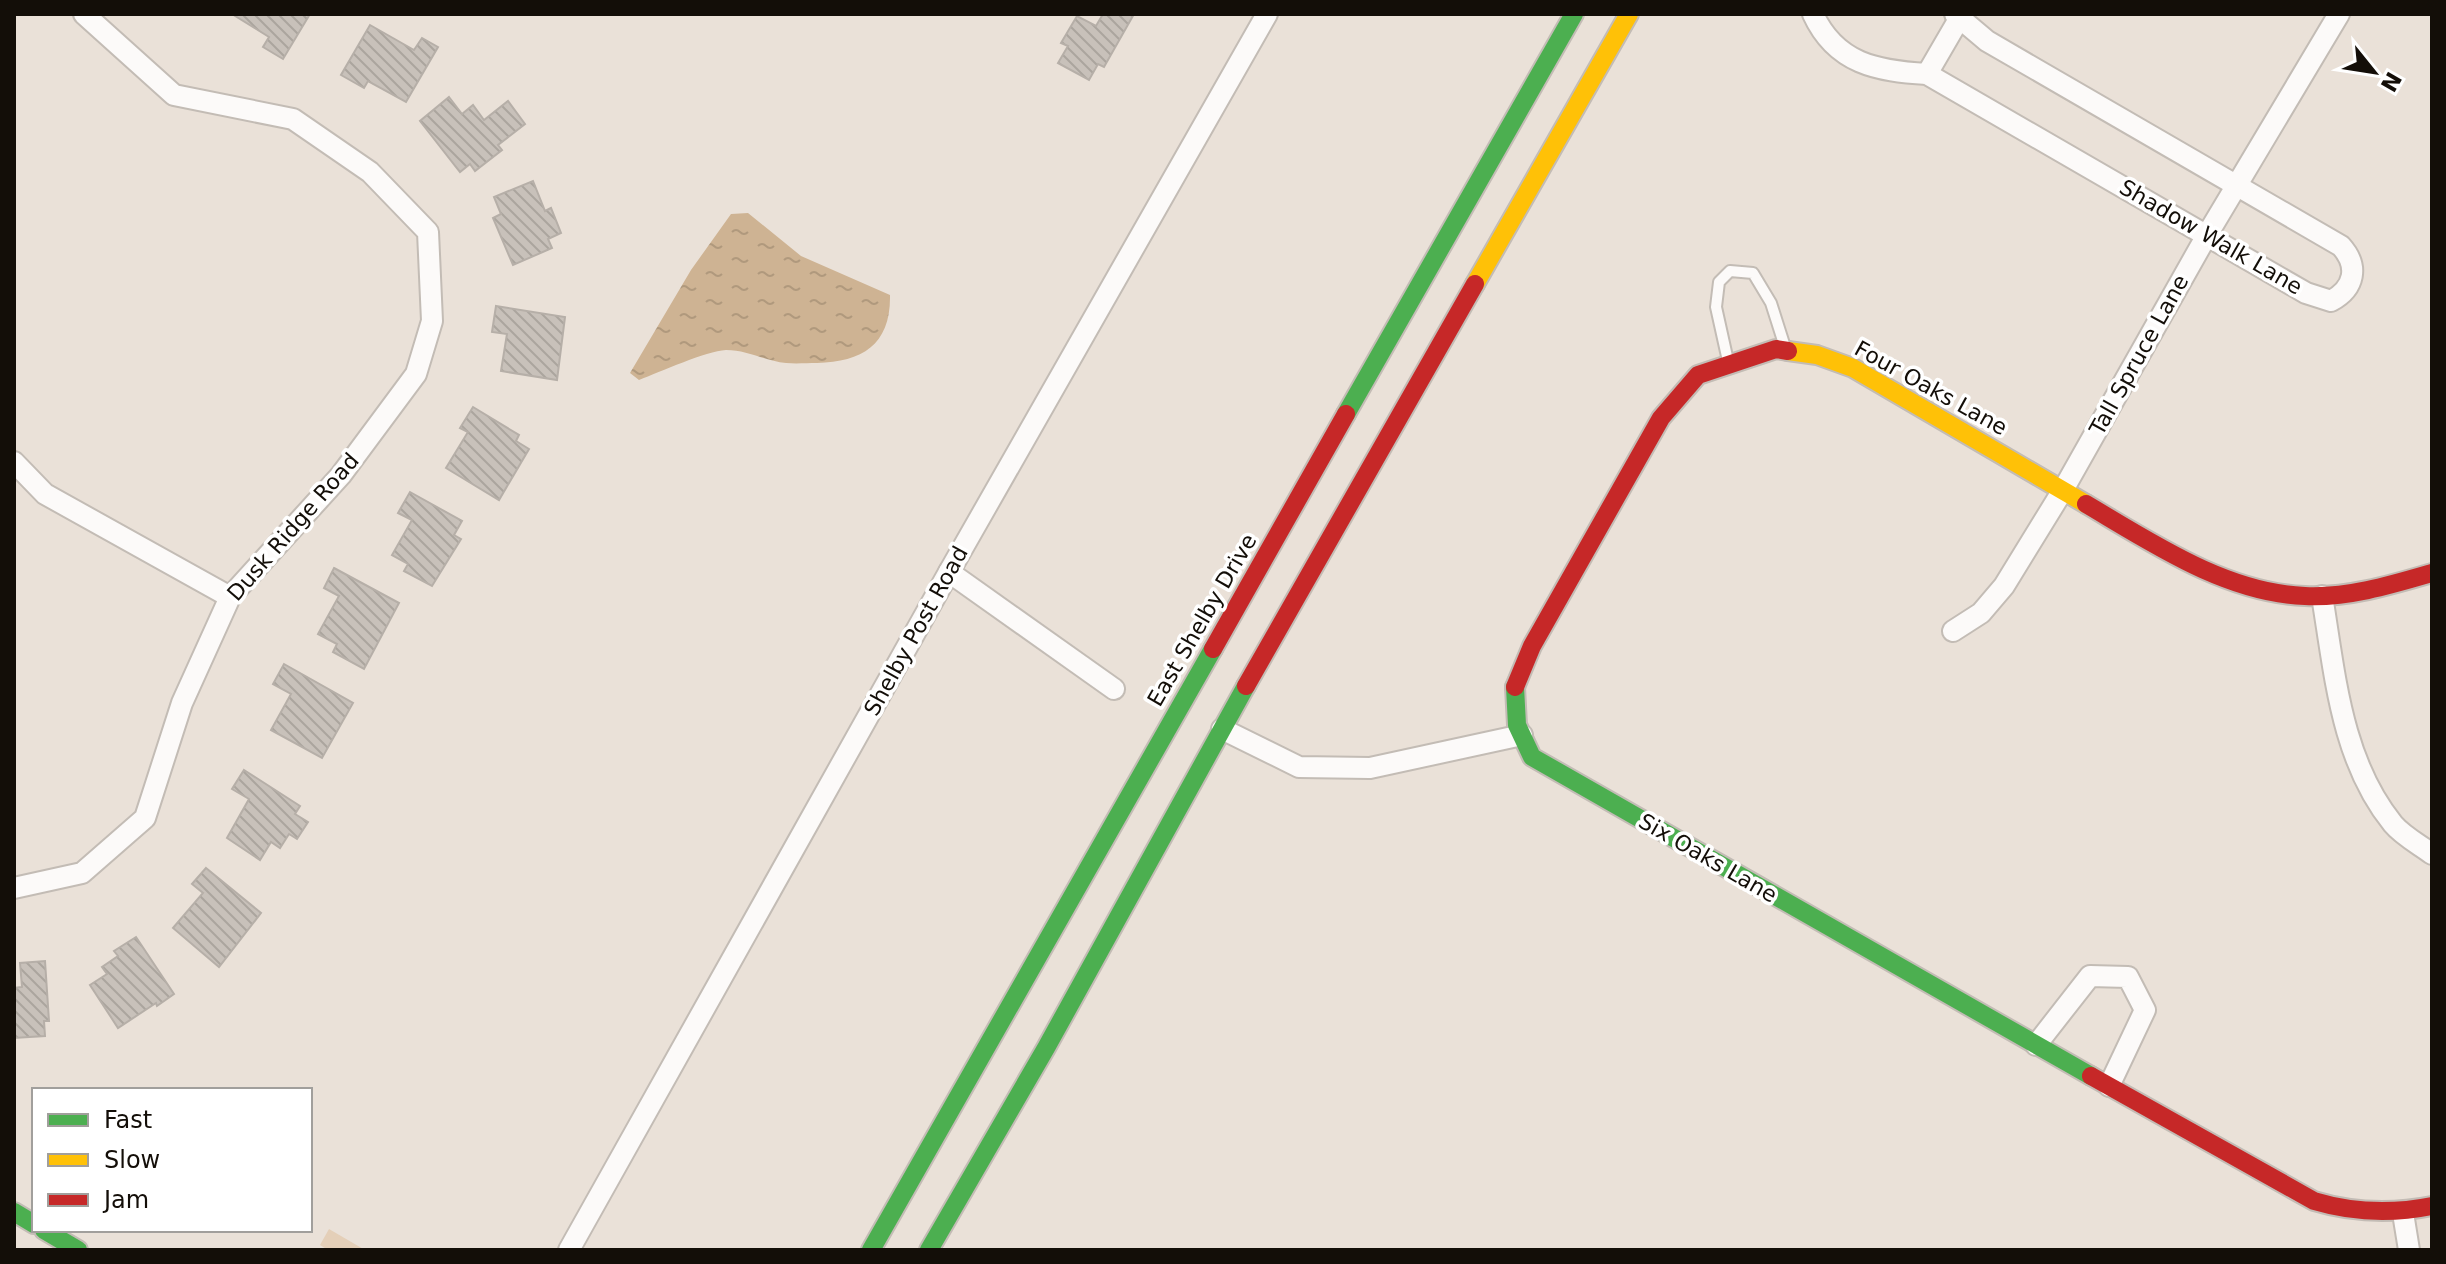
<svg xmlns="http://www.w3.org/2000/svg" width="2446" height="1264" viewBox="0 0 2446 1264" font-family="'DejaVu Sans',sans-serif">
  <defs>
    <pattern id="water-ripples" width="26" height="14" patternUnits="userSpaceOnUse" patternTransform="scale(2)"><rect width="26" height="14" fill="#ceb393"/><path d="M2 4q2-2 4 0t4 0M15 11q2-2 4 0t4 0" fill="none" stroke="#b0997d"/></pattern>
    <pattern id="building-back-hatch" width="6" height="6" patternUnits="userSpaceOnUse" patternTransform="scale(2)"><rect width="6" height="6" fill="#c8c1ba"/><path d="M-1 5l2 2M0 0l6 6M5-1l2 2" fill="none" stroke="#aba59e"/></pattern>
  </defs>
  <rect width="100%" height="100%" fill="#eae1d8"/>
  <!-- green -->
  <polygon fill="#e4cfb8" points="329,1229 365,1250 328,1250 320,1245"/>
  <!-- water -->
  <path fill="url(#water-ripples)" d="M 748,213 L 801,256 L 890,295 C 891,344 863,362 817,363 C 807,363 796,364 786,363 C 765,361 748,350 726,350 C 706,351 660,372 639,380 L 630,373 L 691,270 L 731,214 Z"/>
  <!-- building -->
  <g fill="url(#building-back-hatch)" stroke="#b6afa8" stroke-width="2">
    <polygon points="232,14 310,14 283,59 263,47 269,37"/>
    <polygon points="1103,14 1134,14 1104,67 1098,64 1089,80 1058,63 1068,46 1061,43 1077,16 1096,26"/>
    <polygon points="370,25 414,50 422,38 438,47 406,102 368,81 364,88 341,75"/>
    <polygon points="449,97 462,114 473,105 484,120 508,101 525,124 498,145 502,150 475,171 470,164 460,172 420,121"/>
    <polygon points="533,181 545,211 551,208 561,233 548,239 552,248 513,265 493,218 501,214 494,197"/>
    <polygon points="496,306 565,317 557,380 501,371 507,334 492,332"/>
    <polygon points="473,407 519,435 516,441 529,449 499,500 446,468 468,432 460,428"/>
    <polygon points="410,492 462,521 454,535 461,539 432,586 404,571 408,564 392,555 412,520 398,513"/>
    <polygon points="334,568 399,603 364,669 333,652 337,644 318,634 339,596 324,588"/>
    <polygon points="284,664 353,703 322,758 271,730 291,694 273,684"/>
    <polygon points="244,770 300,806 295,814 308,822 297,839 289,834 280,848 271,842 260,860 227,838 249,799 232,789"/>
    <polygon points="206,868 261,913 219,967 173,928 203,893 192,884"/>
    <polygon points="136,937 174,994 157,1006 156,1003 118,1028 90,985 107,974 102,967 118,956 114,951"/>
    <polygon points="45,961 49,1021 44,1021 45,1036 14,1038 14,988 22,987 20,963"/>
  </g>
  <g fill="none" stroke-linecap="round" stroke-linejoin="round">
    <!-- lane casing -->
    <g stroke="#c3bcb5" stroke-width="14">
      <polyline id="lane" points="1728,361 1716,307 1719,282 1730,271 1753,273 1771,303 1785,347"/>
    </g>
    <!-- street casing -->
    <g stroke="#c3bcb5" stroke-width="24">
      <g id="street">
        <path d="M 1813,14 C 1836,64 1877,71 1927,74 L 2306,293 L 2331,301 C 2355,288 2359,266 2341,246 L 1987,41 L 1955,14"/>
        <polyline points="1927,74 1959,19"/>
        <polyline points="14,462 45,494 230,597"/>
        <polyline points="949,572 1114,689"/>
        <path d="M 2322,596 C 2335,674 2341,760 2393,824 C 2403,836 2420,845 2432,854"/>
        <polyline points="1953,631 1981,613 2004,586 2063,490 2207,235 2339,14"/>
        <polyline points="1222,729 1299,767 1370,768 1522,735"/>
        <polyline points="14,888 82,873 145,818 182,703 230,597 341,475 416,374 432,321 428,232 370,172 293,119 174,95 84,14"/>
        <polyline points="2036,1045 2090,976 2128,977 2145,1010 2109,1086"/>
        <polyline points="2403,1213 2409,1250"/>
        <polyline points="569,1250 949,572 1267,14"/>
      </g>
    </g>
    <!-- fast casing -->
    <g stroke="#c3bcb5" stroke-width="22">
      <g id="fast">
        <polyline points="1346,414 1574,14"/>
        <polyline points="1515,687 1517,725 1532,757 2091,1076"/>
        <polyline points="14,1212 34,1224"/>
        <polyline points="44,1230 78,1250"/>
        <polyline points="871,1250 1213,649"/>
        <polyline points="929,1250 1046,1048 1246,686"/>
      </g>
    </g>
    <!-- slow casing -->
    <g stroke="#c3bcb5" stroke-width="22">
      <g id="slow">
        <polyline points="1475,284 1629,14"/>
        <polyline points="1788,351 1817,355 1853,368 2086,504"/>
      </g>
    </g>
    <!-- jam casing -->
    <g stroke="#c3bcb5" stroke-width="22">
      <g id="jam">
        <path d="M 2086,504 C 2152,543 2226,593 2305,596 C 2348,598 2391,585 2432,573"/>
        <polyline points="1213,649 1346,414"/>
        <polyline points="1246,686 1475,284"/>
        <polyline points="1515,687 1532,646 1661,418 1698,375 1776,349 1788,351"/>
        <path d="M 2091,1076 L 2314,1201 C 2354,1213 2392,1214 2432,1206"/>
      </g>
    </g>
    <!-- lane -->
    <use href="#lane" stroke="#fcfaf9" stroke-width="10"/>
    <!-- street -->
    <use href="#street" stroke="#fcfaf9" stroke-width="20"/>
    <!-- fast -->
    <use href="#fast" stroke="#4caf50" stroke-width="18"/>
    <!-- slow -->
    <use href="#slow" stroke="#ffc107" stroke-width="18"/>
    <!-- jam -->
    <use href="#jam" stroke="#c62828" stroke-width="18"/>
  </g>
  <g text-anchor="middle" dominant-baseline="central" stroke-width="7" stroke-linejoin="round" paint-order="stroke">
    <!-- street labels -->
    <g font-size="22" fill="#130e08" stroke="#fff">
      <text transform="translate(2211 237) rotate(30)">Shadow Walk Lane</text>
      <text transform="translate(2139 355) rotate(-61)">Tall Spruce Lane</text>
      <text transform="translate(1931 388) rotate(29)">Four Oaks Lane</text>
      <text transform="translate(293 527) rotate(-49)">Dusk Ridge Road</text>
      <text transform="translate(1202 620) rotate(-60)">East Shelby Drive</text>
      <text transform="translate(916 631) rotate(-61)">Shelby Post Road</text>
      <text transform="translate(1708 858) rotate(30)">Six Oaks Lane</text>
    </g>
  </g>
  <!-- border -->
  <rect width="2446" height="1264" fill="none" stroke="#130e08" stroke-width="32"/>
  <!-- legend -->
  <rect x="32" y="1088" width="280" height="144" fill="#ffffff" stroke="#a19f9c" stroke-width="2"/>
  <rect x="48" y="1114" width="40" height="12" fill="#4caf50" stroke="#a19f9c" stroke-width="2"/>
  <text x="104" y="1128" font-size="24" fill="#130e08">Fast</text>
  <rect x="48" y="1154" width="40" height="12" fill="#ffc107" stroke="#a19f9c" stroke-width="2"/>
  <text x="104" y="1168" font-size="24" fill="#130e08">Slow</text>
  <rect x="48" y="1194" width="40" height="12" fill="#c62828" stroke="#a19f9c" stroke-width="2"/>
  <text x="104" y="1208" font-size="24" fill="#130e08">Jam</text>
  <!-- north arrow -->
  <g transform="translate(2374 72) rotate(120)" stroke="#ffffff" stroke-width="6" paint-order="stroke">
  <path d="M0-6L14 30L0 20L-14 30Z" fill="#130e08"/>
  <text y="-12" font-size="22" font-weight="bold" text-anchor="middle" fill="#130e08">N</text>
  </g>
</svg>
